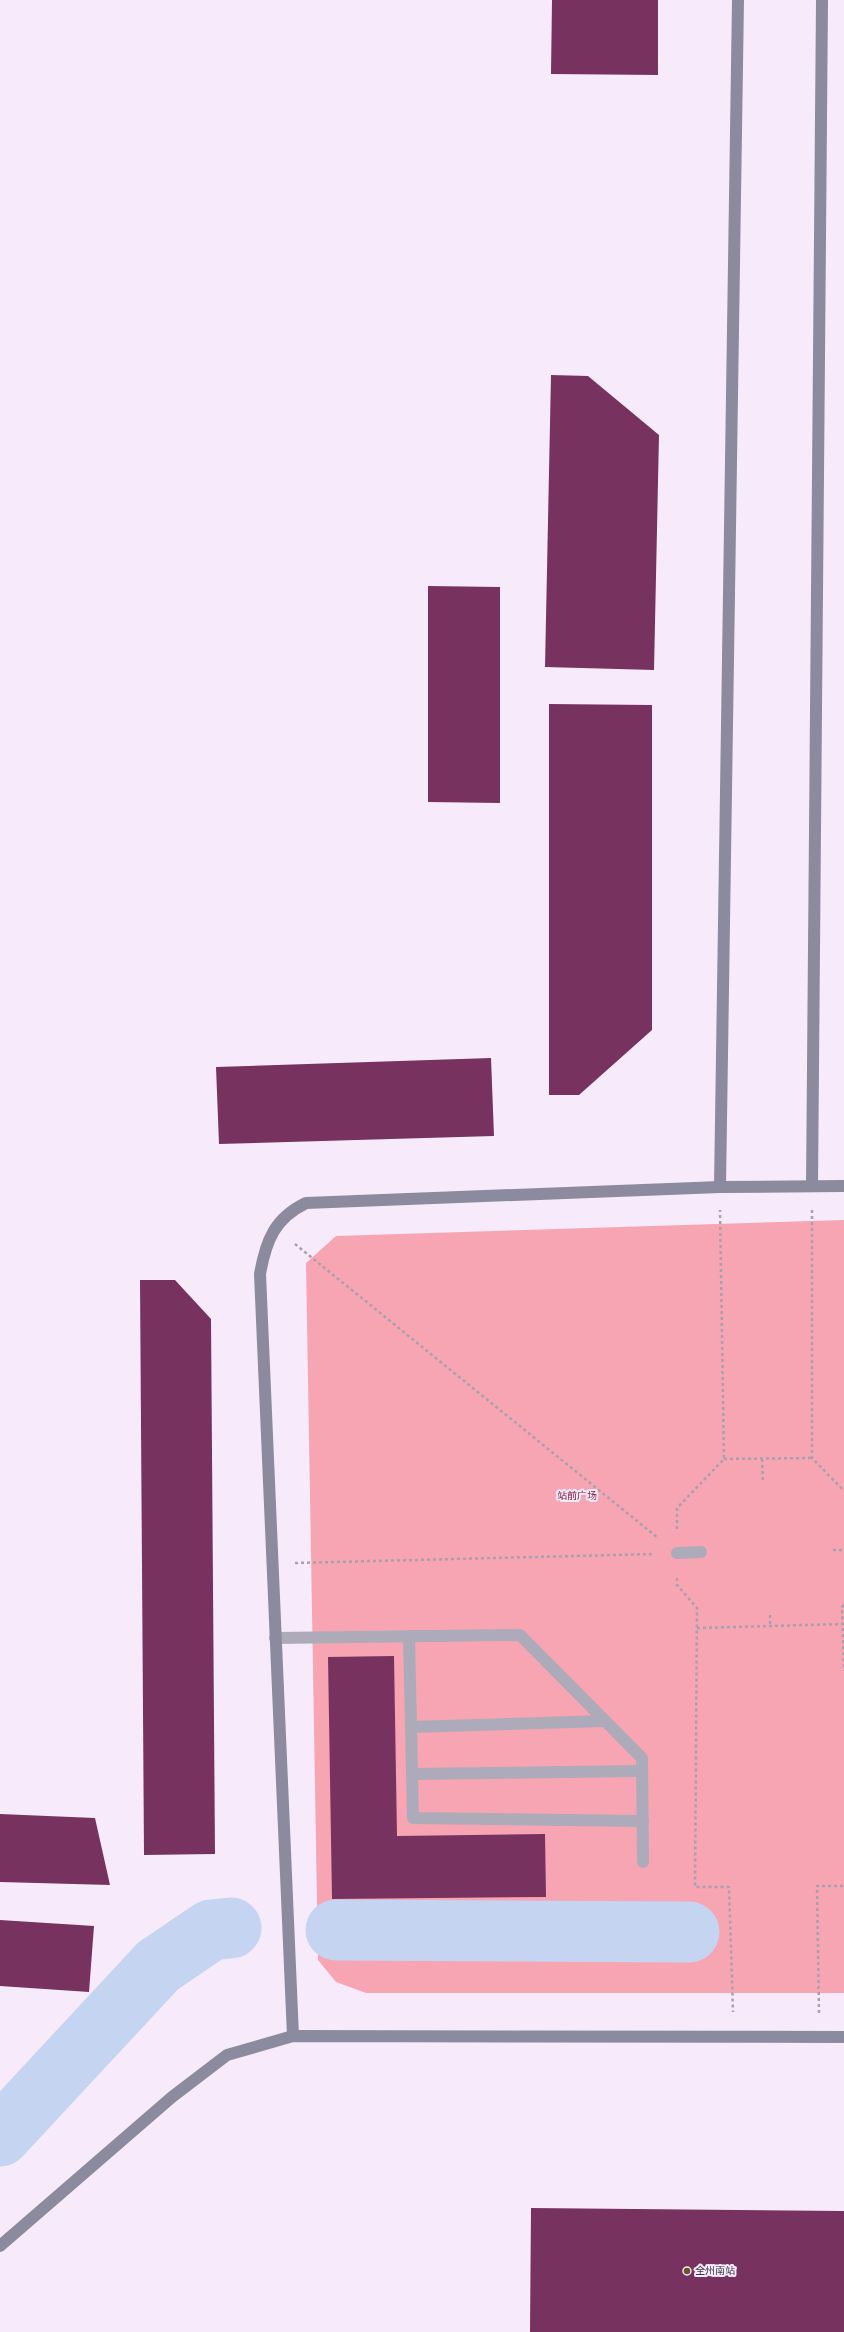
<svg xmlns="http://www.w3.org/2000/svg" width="844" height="2332" viewBox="0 0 844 2332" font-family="'Nunito Sans','Noto Sans SC',sans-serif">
  <rect width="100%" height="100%" fill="#f7ebfb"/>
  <!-- green -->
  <polygon fill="#f7a5b2" points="844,1220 844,1993 366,1993 336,1982 318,1960 306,1263 336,1236"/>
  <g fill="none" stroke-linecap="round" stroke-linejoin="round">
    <!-- river -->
    <g stroke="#c5d4f1" stroke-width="61">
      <polyline points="336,1930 689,1932"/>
      <polyline points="0,2136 158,1966 211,1930 231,1928"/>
    </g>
  </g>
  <!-- building -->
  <g fill="#77325f">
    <polygon points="552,0 658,0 658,75 551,74"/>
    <polygon points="551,375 588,376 659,435 654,670 545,667"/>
    <polygon points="428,586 500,587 500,803 428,802"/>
    <polygon points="549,704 652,705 652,1030 579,1095 549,1095"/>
    <polygon points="491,1058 494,1136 219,1144 216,1067"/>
    <polygon points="140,1280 175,1280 211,1319 215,1854 144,1855"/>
    <polygon points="394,1656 397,1836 545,1834 546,1897 332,1899 328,1657"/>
    <polygon points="0,1814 95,1818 110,1885 0,1882"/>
    <polygon points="0,1920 94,1926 89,1992 0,1986"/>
    <polygon points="531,2208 844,2211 844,2332 530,2332"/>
  </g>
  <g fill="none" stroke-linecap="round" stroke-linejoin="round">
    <!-- path -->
    <g stroke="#a99fad" stroke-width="2.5" stroke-dasharray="3 3" stroke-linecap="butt">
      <polyline points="812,1210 812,1458 844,1491"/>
      <polyline points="295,1244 658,1538"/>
      <polyline points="724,1459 812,1458"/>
      <polyline points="762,1459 763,1483"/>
      <polyline points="677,1529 677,1508 724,1459 720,1210"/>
      <polyline points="833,1550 844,1550"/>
      <polyline points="295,1563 654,1554"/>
      <polyline points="677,1578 677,1585 697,1608 695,1887 729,1887 733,2012"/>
      <polyline points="844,1605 842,1607 844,1671"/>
      <polyline points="770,1615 770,1626"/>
      <polyline points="697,1628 843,1624"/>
      <polyline points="819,2013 817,1886 844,1886"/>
    </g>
    <!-- lane -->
    <g stroke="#adabb9" stroke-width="12">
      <polyline points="409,1636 413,1818 643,1821"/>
      <polyline points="275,1638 520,1635 642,1758 643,1862"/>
      <polyline points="411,1727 604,1721"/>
      <polyline points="412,1774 642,1771"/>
    </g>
    <!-- street -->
    <polyline stroke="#adabb9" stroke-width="12" points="677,1553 701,1552"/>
    <!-- secondary -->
    <g stroke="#8c8a9e" stroke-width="12">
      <polyline points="812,1186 822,0"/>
      <polyline points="720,1187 738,0"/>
      <path d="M 293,2036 L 260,1274 C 266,1240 275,1218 306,1203 L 720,1187 L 844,1186"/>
      <polyline points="0,2246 172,2097 227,2055 293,2036 844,2037"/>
    </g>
  </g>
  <!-- markers -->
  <circle fill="#685523" stroke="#f7ebfb" stroke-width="1.5" cx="687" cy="2271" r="4"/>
  <g text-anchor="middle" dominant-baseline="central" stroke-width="4" stroke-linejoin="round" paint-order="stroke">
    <!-- park labels -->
    <g font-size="10" fill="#841939" stroke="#f7ebfb">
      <text x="577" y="1496">站前广场</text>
    </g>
    <!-- poi labels -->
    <g font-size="10" fill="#3e3741" stroke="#f7ebfb" text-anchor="start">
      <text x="695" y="2271">全州南站</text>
    </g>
  </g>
</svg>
